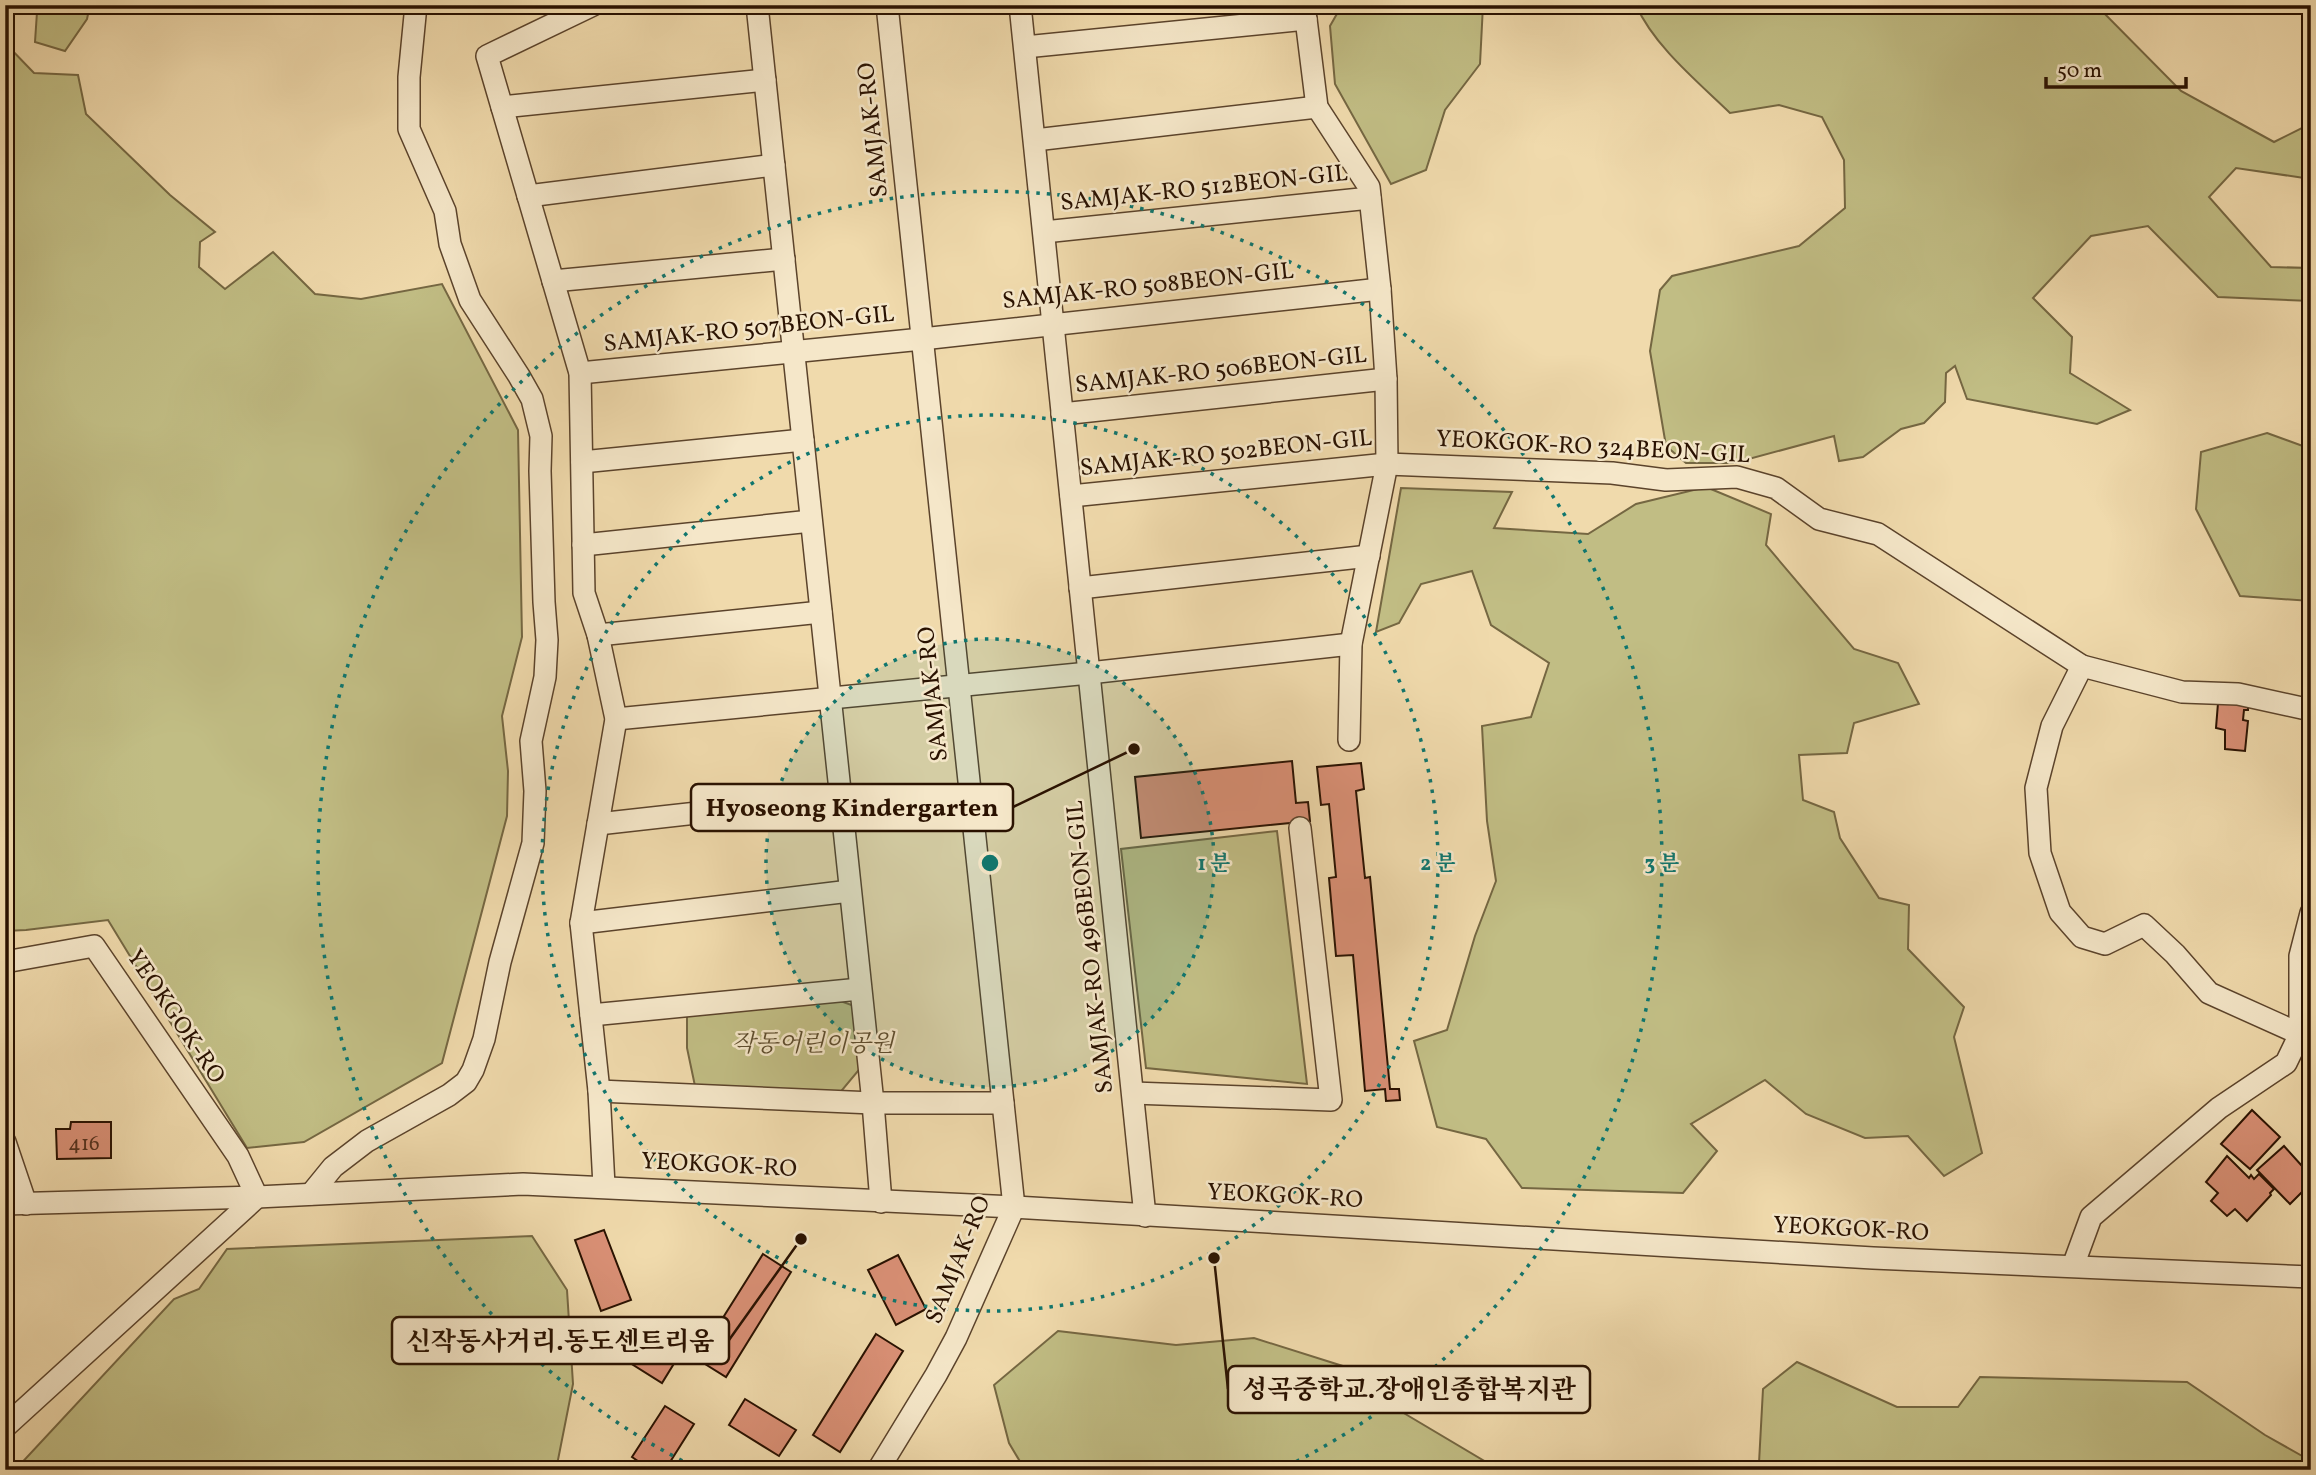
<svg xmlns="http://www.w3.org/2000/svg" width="2316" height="1475" viewBox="0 0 2316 1475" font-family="Vollkorn,'Noto Serif KR',serif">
  <rect width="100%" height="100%" fill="#f0daac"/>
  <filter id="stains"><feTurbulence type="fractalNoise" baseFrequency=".00286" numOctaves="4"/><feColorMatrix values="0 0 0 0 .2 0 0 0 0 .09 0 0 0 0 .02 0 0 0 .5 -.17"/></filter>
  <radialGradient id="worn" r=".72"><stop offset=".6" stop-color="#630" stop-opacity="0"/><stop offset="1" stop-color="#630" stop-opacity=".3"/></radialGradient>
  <!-- green -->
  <g fill="#c1bd84" stroke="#756742" stroke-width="2">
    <polygon points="5,5 90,5 87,19 65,51 35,42 37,12 14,10 5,30"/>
    <polygon points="1342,5 1483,5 1480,64 1445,110 1426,170 1391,184 1335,84 1330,26"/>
    <path d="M 1636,5 L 2096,5 L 2181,91 L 2274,142 L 2308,125 L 2311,128 L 2311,179 L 2236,168 L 2209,197 L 2271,267 L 2311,268 L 2311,301 L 2218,297 L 2148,226 L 2091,236 L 2033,298 L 2072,337 L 2070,373 L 2130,410 L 2097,424 L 1967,399 L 1955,366 L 1946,373 L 1945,402 L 1924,423 L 1901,429 L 1863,457 L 1839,461 L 1834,436 L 1734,463 L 1686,463 L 1666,446 L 1650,351 L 1660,290 L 1672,276 L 1799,246 L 1845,208 L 1844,160 L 1822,117 L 1779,105 L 1730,113 C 1698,82 1654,46 1636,5 Z"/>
    <polygon points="5,43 34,73 78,75 86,114 170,195 215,232 200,242 199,267 225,289 273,252 315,294 361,299 442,284 518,430 522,637 502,716 508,771 507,816 442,1063 304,1142 247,1148 108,920 26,930 5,931"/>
    <polygon points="2267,433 2311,449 2311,601 2240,596 2196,509 2201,452"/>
    <polygon points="1706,487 1771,514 1766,545 1854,649 1898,663 1919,704 1854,723 1847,753 1799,755 1803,800 1834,812 1840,838 1879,898 1909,905 1908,949 1964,1007 1954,1037 1982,1153 1944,1176 1908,1136 1865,1138 1806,1114 1765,1080 1691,1124 1717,1151 1683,1193 1522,1188 1486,1139 1437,1127 1414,1041 1447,1030 1475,936 1496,881 1487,821 1482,726 1531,717 1549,663 1491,625 1472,571 1421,584 1399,623 1376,632 1401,488 1512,492 1494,528 1588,534 1636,504"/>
    <polygon points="1277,831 1307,1084 1146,1068 1121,849"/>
    <polygon points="824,995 857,1007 863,1065 838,1095 695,1086 687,1048 687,1010"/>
    <polygon points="532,1236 567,1290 573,1384 556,1470 15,1470 174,1299 199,1289 227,1249"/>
    <polygon points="1058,1331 1176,1345 1254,1338 1349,1368 1402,1412 1491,1465 1486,1470 1025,1470 1009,1443 994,1385"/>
    <polygon points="1797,1362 1897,1407 1958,1407 1980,1377 2187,1382 2265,1435 2311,1461 2311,1470 1761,1470 1759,1463 1763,1389"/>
  </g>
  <!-- building -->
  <g fill="#da9076" stroke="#291100" stroke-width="2">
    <polygon points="2218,703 2248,705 2248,710 2244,710 2243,720 2248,721 2245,751 2225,749 2225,730 2216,728"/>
    <polygon points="1292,761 1296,803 1308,802 1310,821 1141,838 1135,777"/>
    <polygon points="1361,763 1364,789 1356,791 1365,878 1370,877 1390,1089 1399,1089 1400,1100 1386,1101 1385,1089 1365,1091 1353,955 1336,956 1329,878 1336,877 1329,804 1321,805 1317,767"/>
    <polygon points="2252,1110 2280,1137 2250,1169 2221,1144"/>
    <polygon points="71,1122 111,1122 111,1158 57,1159 56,1129 70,1129"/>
    <polygon points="2284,1146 2311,1176 2311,1183 2290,1204 2257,1170"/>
    <polygon points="2227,1156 2249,1178 2251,1175 2254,1179 2259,1174 2274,1189 2270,1193 2271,1195 2247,1221 2235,1209 2227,1216 2211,1201 2218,1193 2206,1182"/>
    <polygon points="604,1230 631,1300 601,1311 575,1240"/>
    <polygon points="763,1254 791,1272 726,1377 697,1359"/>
    <polygon points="898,1255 926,1309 896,1325 868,1270"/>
    <polygon points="628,1325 678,1357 662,1383 611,1351"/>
    <polygon points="876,1334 903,1351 840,1452 813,1435"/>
    <polygon points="745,1399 796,1430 779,1456 729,1425"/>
    <polygon points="665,1406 694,1424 665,1470 651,1470 632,1457"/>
  </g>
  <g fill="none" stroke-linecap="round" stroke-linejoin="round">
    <!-- minor casing -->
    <g stroke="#5b432b" stroke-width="24">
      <g id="minor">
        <polyline points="593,5 487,56 580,373 584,593 598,635 616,719 581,923 599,1091 604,1186"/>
        <polyline points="757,5 873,1103 881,1202"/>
        <polyline points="1020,5 1145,1216"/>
        <polyline points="1301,5 1306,19 1317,107 1369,187 1380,289 1386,379 1387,464 1351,644 1349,740"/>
        <polyline points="1025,47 1306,19"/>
        <polyline points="502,107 765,80"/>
        <polyline points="1035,140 1317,107"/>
        <polyline points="528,196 774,165"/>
        <polyline points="1044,232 1370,198"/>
        <polyline points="553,281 784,259"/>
        <polyline points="580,373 922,339 1380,289"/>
        <polyline points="1062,414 1386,379"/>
        <polyline points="582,462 803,440"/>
        <polyline points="1071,496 1387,464 1612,473 1666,480 1737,477 1776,488 1819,519 1878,534 2082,666 2052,726 2036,788 2040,853 2060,912 2082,937 2105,944 2144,925 2175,954 2209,993 2300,1034 2311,1053"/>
        <polyline points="583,545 811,521"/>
        <polyline points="1080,588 1369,556"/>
        <polyline points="598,635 821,612"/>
        <polyline points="2082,666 2182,692 2238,694 2311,710"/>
        <polyline points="616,719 1089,673 1351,644"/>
        <polyline points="598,824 840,797"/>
        <polyline points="581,923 850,891"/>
        <polyline points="5,962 94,946 238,1156 257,1197 5,1427"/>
        <polyline points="591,1015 860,989"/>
        <polyline points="599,1091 873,1103 1003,1103"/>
        <polyline points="1133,1093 1331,1100 1300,828"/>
        <polyline points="5,1142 26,1204"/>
        <polyline points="311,1194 333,1167 367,1141 449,1095 466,1082 473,1070 484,1039 500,962 533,843 535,791 531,741 545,677 547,640 544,602 540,471 541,436 532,399 519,376 470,300 450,244 445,211 409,129 409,77 416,5"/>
        <polyline points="5,1204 257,1197 523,1184 1014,1207 1873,1258 2311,1277"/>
        <polyline points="2073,1266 2091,1217 2219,1108 2286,1063 2300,1034 2300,956 2311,913"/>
        <polyline points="878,1470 936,1375 956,1338 1014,1207 887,5"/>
      </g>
    </g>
    <!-- minor -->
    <use href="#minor" stroke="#f5e7c9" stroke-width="21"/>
  </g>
  <!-- distance rings -->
  <circle cx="990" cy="863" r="224" fill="#0f766e" fill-opacity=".12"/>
  <g fill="none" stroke="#0f766e" stroke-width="3.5" stroke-dasharray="3.5 7">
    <circle cx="990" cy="863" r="224"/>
    <circle cx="990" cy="863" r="448"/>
    <path d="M701 1470A672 672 0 1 1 1279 1470"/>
  </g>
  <g text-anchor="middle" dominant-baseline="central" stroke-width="5" stroke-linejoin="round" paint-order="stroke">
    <!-- number labels -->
    <g font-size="21" fill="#55311e">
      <text x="84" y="1144">416</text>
    </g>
    <!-- street labels -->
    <g font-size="24" fill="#291100" stroke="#f5e7c9">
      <text transform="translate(874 130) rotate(-96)">SAMJAK-RO</text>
      <text transform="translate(1204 189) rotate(-6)">SAMJAK-RO 512BEON-GIL</text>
      <text transform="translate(1148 287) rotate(-6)">SAMJAK-RO 508BEON-GIL</text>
      <text transform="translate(749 330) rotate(-6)">SAMJAK-RO 507BEON-GIL</text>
      <text transform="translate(1221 371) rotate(-6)">SAMJAK-RO 506BEON-GIL</text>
      <text transform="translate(1593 448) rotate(3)">YEOKGOK-RO 324BEON-GIL</text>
      <text transform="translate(1226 454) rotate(-6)">SAMJAK-RO 502BEON-GIL</text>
      <text transform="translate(934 694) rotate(-96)">SAMJAK-RO</text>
      <text transform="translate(1091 947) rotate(-96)">SAMJAK-RO 496BEON-GIL</text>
      <text transform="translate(175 1017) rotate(56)">YEOKGOK-RO</text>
      <text transform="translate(719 1166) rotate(3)">YEOKGOK-RO</text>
      <text transform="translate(1285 1197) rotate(3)">YEOKGOK-RO</text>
      <text transform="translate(1851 1230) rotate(3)">YEOKGOK-RO</text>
      <text transform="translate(959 1260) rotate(-68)">SAMJAK-RO</text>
    </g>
    <!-- park labels -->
    <g font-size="24" font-style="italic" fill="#5e4d2e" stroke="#f5e7c9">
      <text x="813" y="1045">작동어린이공원</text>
    </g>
  </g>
  <circle cx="990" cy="863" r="10" fill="#0f766e" stroke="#f5e7c9" stroke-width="3.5"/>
  <g font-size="21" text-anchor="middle" font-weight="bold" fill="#0f766e" stroke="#f5e7c9" stroke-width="5" stroke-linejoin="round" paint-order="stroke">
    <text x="1214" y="870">1 분</text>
    <text x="1438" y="870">2 분</text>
    <text x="1662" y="870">3 분</text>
  </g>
  <!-- callouts -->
  <path fill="none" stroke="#291100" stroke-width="2.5" d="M1134 749L1013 807M801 1239L729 1340M1214 1258L1228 1389"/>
  <g fill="#291100" stroke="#f5e7c9" stroke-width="2.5">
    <circle cx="1134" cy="749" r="7"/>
    <circle cx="801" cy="1239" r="7"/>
    <circle cx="1214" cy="1258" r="7"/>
  </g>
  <g fill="#f5e7c9" stroke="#291100" stroke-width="2.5">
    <rect x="691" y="784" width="322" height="47" rx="7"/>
    <rect x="392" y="1317" width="337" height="47" rx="7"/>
    <rect x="1228" y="1366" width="362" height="47" rx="7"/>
  </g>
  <g font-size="26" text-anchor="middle" font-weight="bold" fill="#291100">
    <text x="852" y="816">Hyoseong Kindergarten</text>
    <text x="560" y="1350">신작동사거리.동도센트리움</text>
    <text x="1409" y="1398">성곡중학교.장애인종합복지관</text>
  </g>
  <!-- margin -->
  <rect width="2316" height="1475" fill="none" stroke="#f0daac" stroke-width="28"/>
  <rect x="7" y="7" width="2302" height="1461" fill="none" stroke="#291100" stroke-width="3.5"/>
  <rect x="14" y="14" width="2288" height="1447" fill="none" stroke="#291100" stroke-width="2"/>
  <!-- scale -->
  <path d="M2046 77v10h140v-10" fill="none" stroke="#291100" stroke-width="3.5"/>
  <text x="2057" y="77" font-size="21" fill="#291100" stroke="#f5e7c9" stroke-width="5" paint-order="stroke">50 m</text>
  <rect width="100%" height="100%" filter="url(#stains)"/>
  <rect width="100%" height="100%" fill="url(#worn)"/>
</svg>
